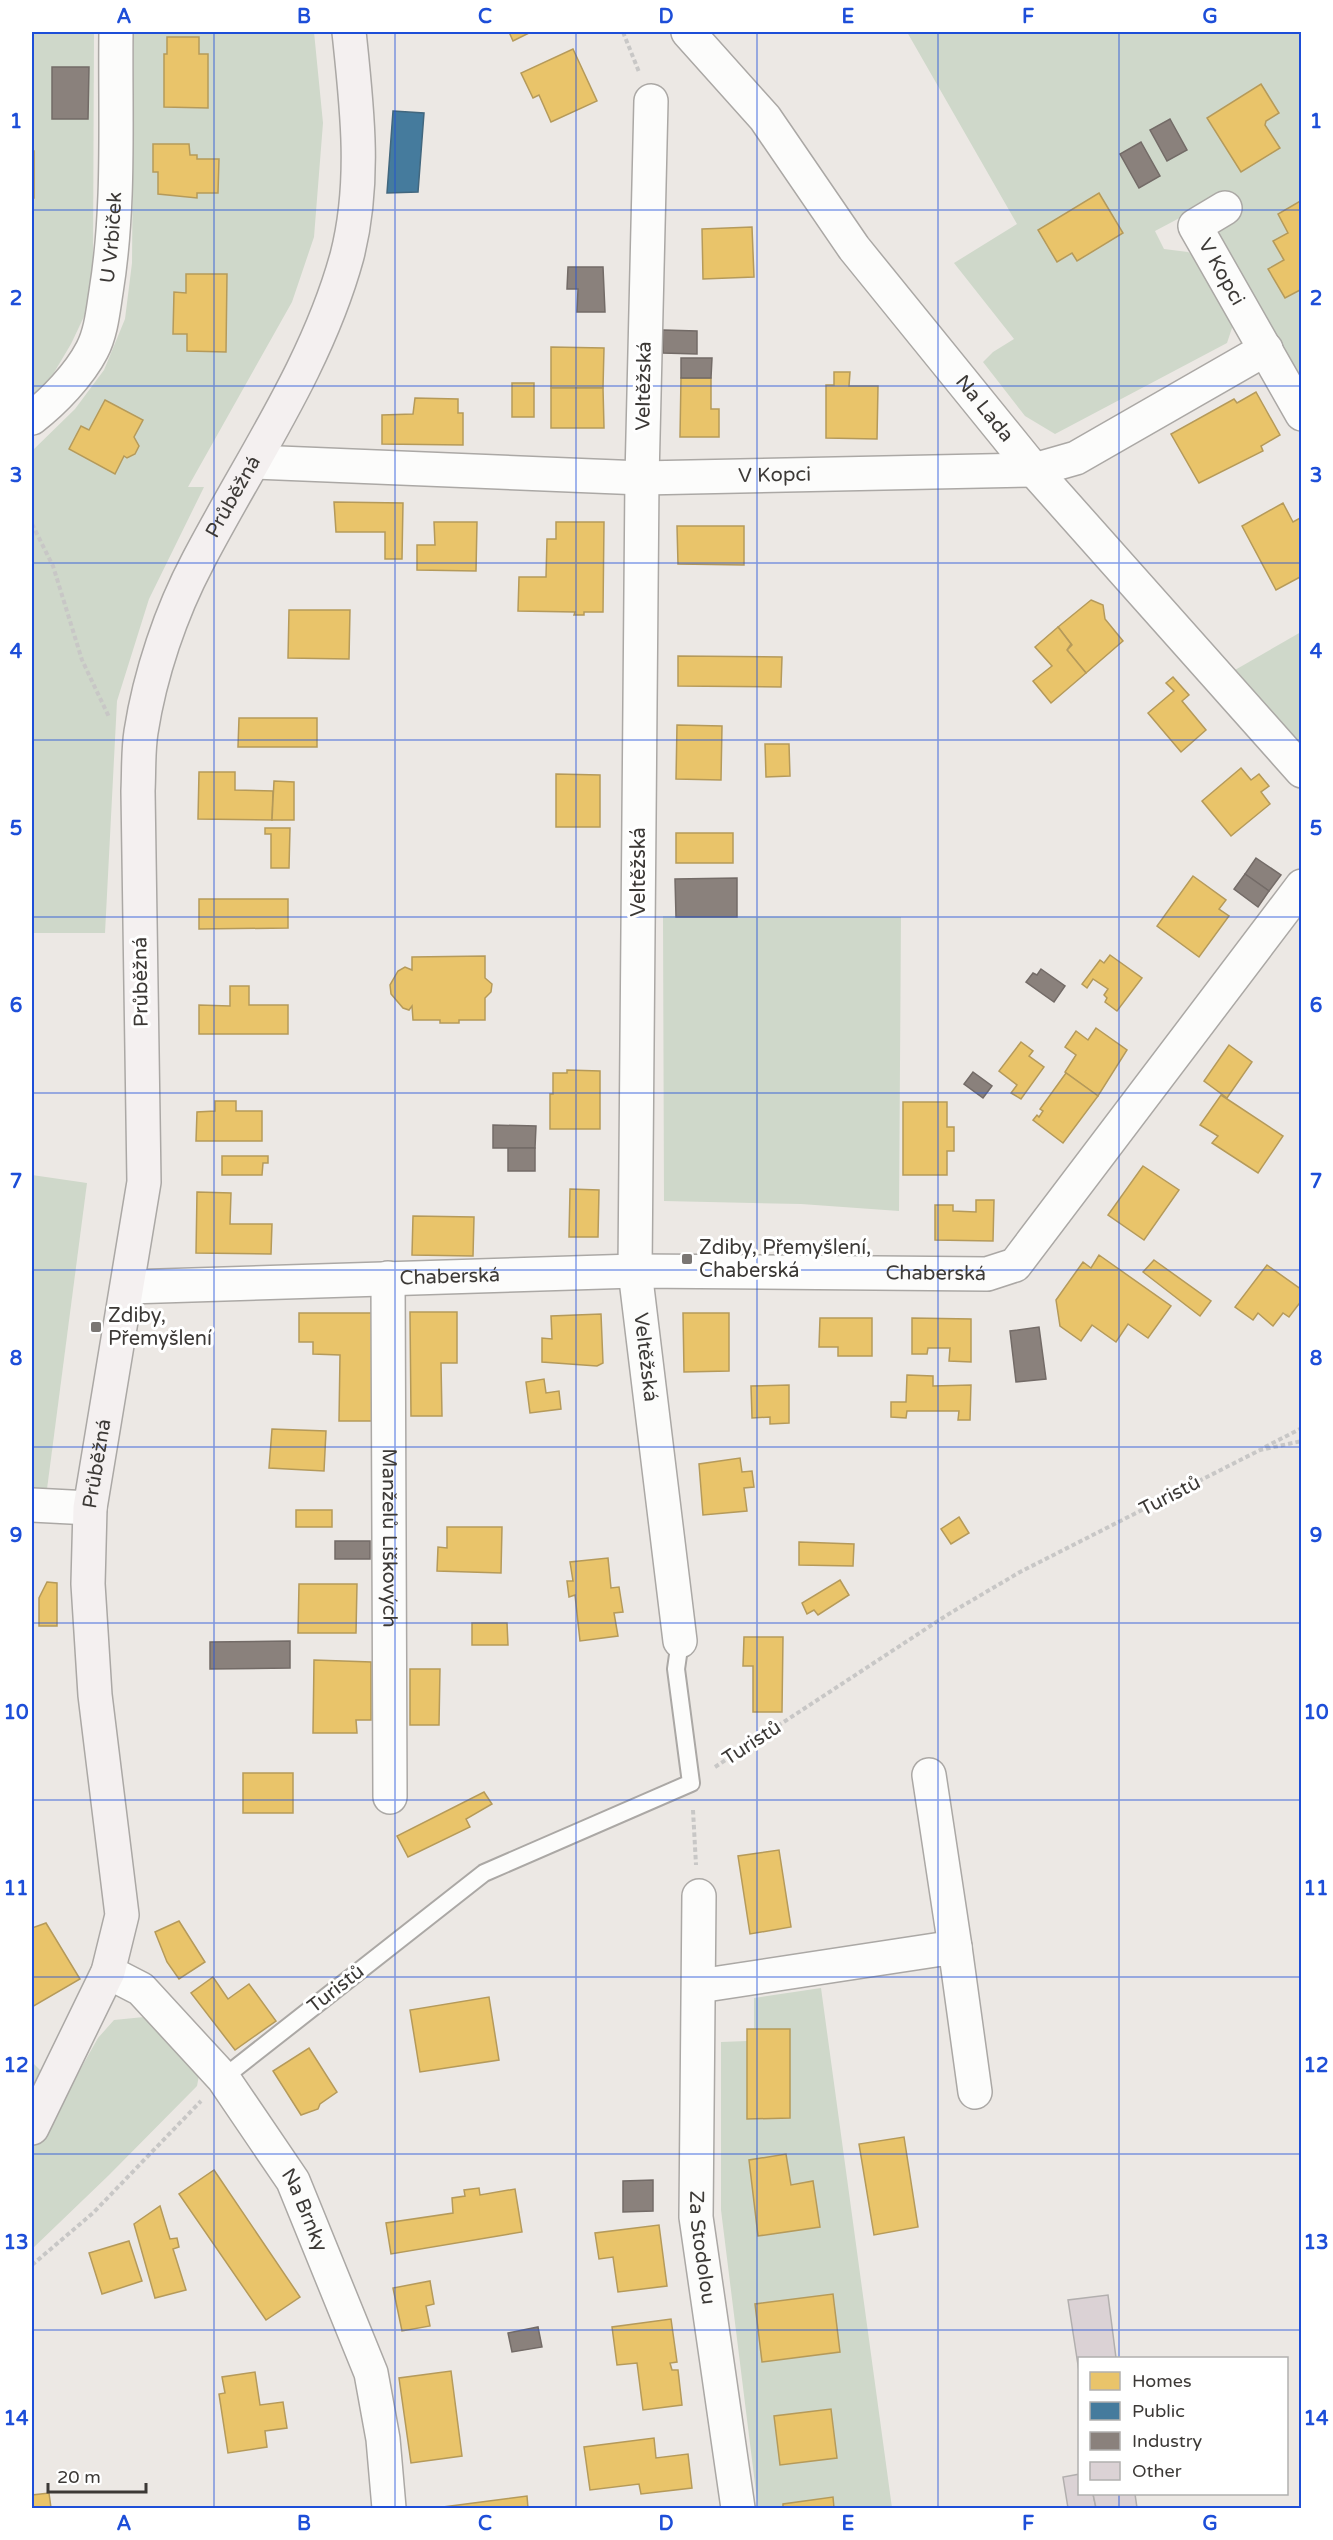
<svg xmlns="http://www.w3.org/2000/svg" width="1333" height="2540" viewBox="0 0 1333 2540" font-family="'Varela Round',sans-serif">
  <rect width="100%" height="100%" fill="#ece8e4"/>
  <!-- green -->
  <g fill="#cfd8ca">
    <polygon points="32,32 94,32 93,266 89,306 71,344 49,381 32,395"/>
    <polygon points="134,32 314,32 323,123 314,237 292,302 188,487 204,487 149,599 117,701 105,933 32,933 32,451 75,409 104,370 125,319 132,263"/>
    <polygon points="907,32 1301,32 1301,394 1219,236 1223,195 1155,231 1164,249 1188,252 1198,259 1231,319 1232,328 1227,343 1055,434 1025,416 983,362 993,352 1014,339 954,263 1017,224"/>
    <polygon points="1301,632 1301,756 1228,674"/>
    <polygon points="663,916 901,917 899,1211 801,1204 664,1201"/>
    <polygon points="32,1175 87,1183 47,1489 32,1488"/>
    <polygon points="821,1988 892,2508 758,2508 721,2210 721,2042 747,2041 747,2118 790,2118 790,2029 754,2029 754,1998"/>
    <polygon points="144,2017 200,2070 197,2086 109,2175 32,2249 32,2062 42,2072 72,2084 98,2038 114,2020"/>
  </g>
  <!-- homes -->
  <g fill="#e9c46a" stroke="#b59a5a" stroke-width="1.5">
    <polygon points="509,32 531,32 513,41"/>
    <polygon points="167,37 199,37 199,54 208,54 208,108 164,107 164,54 167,54"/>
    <polygon points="573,49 597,101 551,122 539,95 533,98 521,73"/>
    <polygon points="1261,84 1279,113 1266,121 1265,125 1280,148 1241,172 1207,118"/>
    <polygon points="153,144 189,144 190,155 197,155 197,159 219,159 218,193 197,193 197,198 158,194 158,172 153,172"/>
    <rect x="32" y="151" width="2" height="47"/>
    <polygon points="1099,193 1123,233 1077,261 1072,253 1057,262 1038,230"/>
    <polygon points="1302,200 1302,289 1285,298 1268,269 1284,260 1273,241 1288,233 1278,214"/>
    <polygon points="752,227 754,277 703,279 702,229"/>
    <polygon points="186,274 227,274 226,352 187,351 187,334 173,334 174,292 186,293"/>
    <polygon points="551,347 604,348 603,388 551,388"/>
    <polygon points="834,372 850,372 849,386 878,386 877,439 826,438 826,385 834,385"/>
    <polygon points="681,378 711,378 711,409 719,409 719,437 680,437"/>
    <rect x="512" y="383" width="22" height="34"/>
    <polygon points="551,388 603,388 604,428 551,428"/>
    <polygon points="1256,392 1280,435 1261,446 1263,451 1199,483 1171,434 1234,399 1237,403"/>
    <polygon points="415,398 458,399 458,413 463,413 463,445 382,444 382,415 413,414"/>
    <polygon points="105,400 143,420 134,437 139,446 135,454 127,458 124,456 115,474 69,449 81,426 89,430"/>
    <polygon points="334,502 403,503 402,559 385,559 385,532 336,532"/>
    <polygon points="1283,503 1293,522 1302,517 1302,576 1276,590 1242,526"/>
    <polygon points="434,522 477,522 476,571 417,570 417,545 435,545"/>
    <polygon points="556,522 604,522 603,612 584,612 584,615 574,615 575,612 518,611 519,577 546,577 547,539 556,539"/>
    <polygon points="677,526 744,526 744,565 678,564"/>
    <polygon points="1091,600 1103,605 1105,619 1123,641 1086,673 1067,650 1072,645 1058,627"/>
    <polygon points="289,610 350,610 349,659 288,658"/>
    <polygon points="1058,627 1071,644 1067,650 1086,673 1051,703 1033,681 1052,666 1035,647"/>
    <polygon points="678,656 782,657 781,687 678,686"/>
    <polygon points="1173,677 1189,695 1182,701 1206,730 1181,752 1148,713 1174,691 1166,683"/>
    <polygon points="239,718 317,718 317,747 238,747"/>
    <polygon points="677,725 722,726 721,780 676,779"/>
    <polygon points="765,744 789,744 790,776 766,777"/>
    <polygon points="1241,768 1251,780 1259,774 1269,786 1261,792 1270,804 1231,836 1202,801"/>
    <polygon points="199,772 235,772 235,790 273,791 272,820 198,819"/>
    <polygon points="556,774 600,775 600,827 556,827"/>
    <polygon points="274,781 294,782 294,820 272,820"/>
    <polygon points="265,828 290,828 289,868 271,868 271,834 265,834"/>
    <rect x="676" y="833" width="57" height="30"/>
    <polygon points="1193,876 1226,900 1219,909 1229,916 1199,957 1157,926"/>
    <polygon points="199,899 288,899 288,928 199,929"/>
    <polygon points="1110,955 1142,978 1117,1011 1105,1002 1107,998 1104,995 1108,989 1093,979 1087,988 1082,984 1100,960 1104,963"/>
    <polygon points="485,956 485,978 492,984 491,992 485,998 485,1020 459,1020 459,1023 440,1023 440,1020 413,1020 412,1006 409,1010 403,1008 391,994 390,985 398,971 405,967 412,970 412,957"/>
    <polygon points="230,986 249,986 249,1005 288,1005 288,1034 199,1034 199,1005 230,1006"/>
    <polygon points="1096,1028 1127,1050 1098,1096 1065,1072 1076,1055 1065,1047 1076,1031 1088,1040"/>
    <polygon points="1021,1042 1033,1051 1029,1056 1044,1067 1021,1099 1011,1093 1017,1085 999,1071"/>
    <polygon points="1229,1045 1252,1062 1227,1098 1204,1081"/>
    <polygon points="567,1070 600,1071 600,1129 550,1129 550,1094 553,1094 553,1073 567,1073"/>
    <polygon points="1066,1073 1098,1096 1063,1143 1033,1120 1037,1115 1039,1117 1043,1111 1040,1109"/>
    <polygon points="1221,1095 1283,1136 1258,1173 1212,1143 1218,1136 1200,1125"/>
    <polygon points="215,1101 236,1101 236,1111 262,1111 262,1141 196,1141 197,1112 215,1111"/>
    <polygon points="903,1102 947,1102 947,1127 954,1127 954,1151 947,1151 947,1175 903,1175"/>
    <polygon points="222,1156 268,1156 268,1163 263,1163 262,1175 222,1175"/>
    <polygon points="1143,1166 1179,1190 1144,1240 1108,1215"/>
    <polygon points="570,1189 599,1190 598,1237 569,1237"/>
    <polygon points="197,1192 231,1193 230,1224 272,1224 271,1254 196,1253"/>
    <polygon points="976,1200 994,1200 993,1241 935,1240 935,1205 953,1205 953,1211 976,1212"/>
    <polygon points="413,1216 474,1217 473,1256 412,1255"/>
    <polygon points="1099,1255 1171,1306 1148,1338 1128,1324 1116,1342 1092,1325 1081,1341 1060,1326 1056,1300 1083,1262 1091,1268"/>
    <polygon points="1154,1260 1211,1301 1200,1316 1143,1272"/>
    <polygon points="1267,1265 1302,1290 1302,1300 1289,1317 1283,1313 1273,1326 1258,1313 1253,1320 1235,1307"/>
    <polygon points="410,1312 457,1312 457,1363 441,1363 442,1416 411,1416"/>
    <polygon points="299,1313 373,1313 373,1421 339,1421 340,1355 313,1354 313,1342 299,1342"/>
    <polygon points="683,1313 729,1313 729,1371 684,1372"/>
    <polygon points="601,1314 603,1363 597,1366 542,1362 542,1338 552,1339 551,1316"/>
    <polygon points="820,1318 872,1318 872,1356 838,1356 838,1347 819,1347"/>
    <polygon points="912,1318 971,1319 971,1362 949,1361 950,1348 928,1348 927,1354 912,1354"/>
    <polygon points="907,1375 933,1376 933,1386 971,1385 970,1420 958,1420 959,1411 907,1411 906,1418 891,1417 891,1402 906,1402"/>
    <polygon points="544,1379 546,1393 559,1391 561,1409 530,1413 526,1382"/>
    <polygon points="789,1385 789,1423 770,1424 770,1417 752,1418 751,1386"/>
    <polygon points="272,1429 326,1431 324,1471 269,1468"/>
    <polygon points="740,1458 742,1472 752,1471 754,1487 744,1488 747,1511 703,1515 699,1464"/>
    <rect x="296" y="1510" width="36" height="17"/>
    <polygon points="959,1517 969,1533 951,1544 941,1529"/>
    <polygon points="447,1527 502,1527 501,1573 437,1571 438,1547 447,1548"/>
    <polygon points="799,1542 854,1544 853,1566 799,1565"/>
    <polygon points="608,1558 611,1588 619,1587 623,1612 614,1613 618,1636 580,1641 575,1595 569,1597 567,1581 573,1581 570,1562"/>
    <polygon points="840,1580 849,1595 818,1615 814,1610 807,1614 802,1603"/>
    <polygon points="47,1582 57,1583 57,1626 39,1626 39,1598"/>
    <polygon points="299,1584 357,1584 356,1633 298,1633"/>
    <polygon points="472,1623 507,1623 508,1645 472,1645"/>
    <polygon points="744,1637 783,1637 782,1712 753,1712 753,1666 743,1666"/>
    <polygon points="314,1660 371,1662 371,1720 356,1720 357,1733 313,1733"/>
    <polygon points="410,1669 440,1669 439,1725 410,1725"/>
    <rect x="243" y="1773" width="50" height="40"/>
    <polygon points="484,1792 492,1804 466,1819 470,1827 408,1857 397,1836"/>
    <polygon points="779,1850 791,1927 750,1934 738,1856"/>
    <polygon points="179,1921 205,1962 179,1979 167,1962 155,1932"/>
    <polygon points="46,1923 80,1979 32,2007 32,1928"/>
    <polygon points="213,1977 228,1999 249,1984 276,2021 235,2050 191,1993"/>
    <polygon points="489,1997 499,2060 420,2072 410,2010"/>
    <polygon points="747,2029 790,2029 790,2118 747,2119"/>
    <polygon points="309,2048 337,2092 320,2104 318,2109 301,2115 273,2071"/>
    <polygon points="904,2137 918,2227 874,2235 859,2144"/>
    <polygon points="786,2154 791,2185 813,2181 820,2227 758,2236 749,2160"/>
    <polygon points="214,2170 300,2297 266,2320 179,2194"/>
    <polygon points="479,2188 480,2195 515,2189 522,2232 391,2254 386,2223 453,2213 452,2198 465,2196 464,2190"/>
    <polygon points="160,2206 170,2239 177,2238 179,2247 173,2249 186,2290 155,2298 134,2224"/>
    <polygon points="659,2225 667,2286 618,2292 613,2257 599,2259 595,2233"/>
    <polygon points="129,2241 142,2281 102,2294 89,2253"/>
    <polygon points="430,2281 434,2304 426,2306 430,2326 402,2331 393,2288"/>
    <polygon points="833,2294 840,2352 762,2362 755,2304"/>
    <polygon points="671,2319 677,2362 670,2363 672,2370 678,2370 682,2405 643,2410 637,2363 617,2365 612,2327"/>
    <polygon points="451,2371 462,2456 411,2463 399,2378"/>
    <polygon points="255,2372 260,2405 283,2402 287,2428 265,2431 267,2447 228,2453 219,2394 225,2393 222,2377"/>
    <polygon points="831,2409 837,2458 780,2465 774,2416"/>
    <polygon points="654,2438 656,2458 688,2454 692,2488 641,2494 639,2484 590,2490 584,2447"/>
    <polygon points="49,2493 51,2508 32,2508 32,2495"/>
    <polygon points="527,2496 528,2508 435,2508"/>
    <polygon points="833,2497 834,2508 783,2508 783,2504"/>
  </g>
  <!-- public -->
  <polygon fill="#457b9d" stroke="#42677e" stroke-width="1.5" points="393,111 424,113 418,192 387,193"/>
  <!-- industry -->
  <g fill="#8a817c" stroke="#736b67" stroke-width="1.5">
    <polygon points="52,67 89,67 88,119 52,119"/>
    <polygon points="1170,119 1187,150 1167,161 1150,130"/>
    <polygon points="1141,142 1160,176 1139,188 1120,154"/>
    <polygon points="568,267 603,267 605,312 577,312 578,289 567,289"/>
    <polygon points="663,330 697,331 697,354 663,353"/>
    <polygon points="681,358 712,358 711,378 681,378"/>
    <polygon points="1256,858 1281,875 1269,891 1245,874"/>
    <polygon points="1245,874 1269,891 1258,907 1234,889"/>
    <polygon points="737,878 737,917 676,917 675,879"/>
    <polygon points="1041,969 1065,986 1054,1002 1026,982 1033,973 1037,975"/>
    <polygon points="973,1072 992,1086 983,1098 964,1084"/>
    <polygon points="493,1125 536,1126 535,1148 493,1148"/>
    <rect x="508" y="1148" width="27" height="23"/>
    <polygon points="1039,1327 1046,1379 1016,1382 1010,1331"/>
    <rect x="335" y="1541" width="35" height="18"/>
    <polygon points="290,1641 290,1668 210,1669 210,1642"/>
    <polygon points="653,2180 653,2211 623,2212 623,2181"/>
    <polygon points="538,2327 542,2347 512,2352 508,2333"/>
  </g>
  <!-- building -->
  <g fill="#dbd2d5" stroke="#b2afae" stroke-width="1.5">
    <polygon points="1108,2295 1116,2358 1080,2358 1080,2378 1068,2300"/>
    <polygon points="1080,2474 1080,2494 1093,2494 1096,2508 1068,2508 1063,2477"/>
    <polygon points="1093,2494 1135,2494 1137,2508 1096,2508"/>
  </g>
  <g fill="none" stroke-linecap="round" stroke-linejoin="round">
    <!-- lane casing -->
    <g stroke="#aba8a5" stroke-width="20">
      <polyline id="lane" points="223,2078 484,1873 691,1783 676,1669 680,1641"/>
    </g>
    <!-- street casing -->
    <g stroke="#aba8a5" stroke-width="36">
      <g id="street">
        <path id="s1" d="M 688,32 L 765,118 L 854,248 L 1034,470 L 1302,771"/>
        <path id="s2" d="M 651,101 L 642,478 L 635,1271 L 680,1641"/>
        <path id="s3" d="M 1225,208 L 1195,226 L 1302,414"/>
        <path id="s4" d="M 32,418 C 54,401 79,375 92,350 C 101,333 103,311 106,292 C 120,206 115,118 116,32"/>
        <path id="s5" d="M 255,462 L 642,478 L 1034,470 L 1076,458 L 1266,349"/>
        <path id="s6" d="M 388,1278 L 390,1797"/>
        <path id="s7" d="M 128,1287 L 635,1271 L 987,1274 L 1015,1265 L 1302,886"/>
        <polyline points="32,1505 90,1508"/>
        <polyline points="929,1775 955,1947"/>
        <path id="s8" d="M 699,1896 L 696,2217 L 738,2508"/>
        <path id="s9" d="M 108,1972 L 141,1989 L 223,2078 L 293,2181 L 371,2373 L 383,2439 L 389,2508"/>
        <polyline points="699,1986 955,1947 975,2092"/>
      </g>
    </g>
    <!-- secondary casing -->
    <g stroke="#aba8a5" stroke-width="36">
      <g id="secondary">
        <path id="s10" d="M 32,2128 L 108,1972 L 122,1915 L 95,1695 L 88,1584 L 90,1508 L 144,1182 L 138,791 C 139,771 138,751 141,732 C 150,674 171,612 198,561 C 250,461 317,366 347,256 C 366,182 357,107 349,32"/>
      </g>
    </g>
    <!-- path -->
    <g stroke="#c8c7c6" stroke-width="4" stroke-dasharray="4.5 3" stroke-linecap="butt">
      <polyline points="623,32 639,72"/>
      <polyline points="32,524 53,566 82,660 109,717"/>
      <polyline points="1265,1447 1302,1428"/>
      <polyline points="715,1767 947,1615 1020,1572 1260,1450 1302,1441"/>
      <polyline points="693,1810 696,1865"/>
      <polyline points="32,2265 93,2213 201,2101"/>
    </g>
    <!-- lane -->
    <use href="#lane" stroke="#fcfcfb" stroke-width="16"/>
    <!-- street -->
    <use href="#street" stroke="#fcfcfb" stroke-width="33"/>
    <!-- secondary -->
    <use href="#secondary" stroke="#f4f0f0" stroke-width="33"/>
  </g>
  <!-- grid -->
  <path fill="none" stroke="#1d4ed8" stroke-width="1.5" stroke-opacity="0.55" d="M 214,32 L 214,2508M 395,32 L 395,2508M 576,32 L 576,2508M 757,32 L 757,2508M 938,32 L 938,2508M 1119,32 L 1119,2358M 32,210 L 1302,210M 32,386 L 1302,386M 32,563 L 1302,563M 32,740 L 1302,740M 32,917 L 1302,917M 32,1093 L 1302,1093M 32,1270 L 1302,1270M 32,1447 L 1302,1447M 32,1623 L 1302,1623M 32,1800 L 1302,1800M 32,1977 L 1302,1977M 32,2154 L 1302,2154M 32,2330 L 1302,2330M 1119,2494 L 1119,2508"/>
  <!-- markers -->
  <g fill="#7a7673" stroke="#fff" stroke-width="2">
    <rect x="681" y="1253" width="12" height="12" rx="3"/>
    <rect x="90" y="1321" width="12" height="12" rx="3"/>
  </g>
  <g text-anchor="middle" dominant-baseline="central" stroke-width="6" stroke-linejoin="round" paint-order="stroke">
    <!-- street labels -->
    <g font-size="20" fill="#3c3936" stroke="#fff">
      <text stroke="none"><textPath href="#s4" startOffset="206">U Vrbiček</textPath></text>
      <text stroke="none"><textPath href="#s3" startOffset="88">V Kopci</textPath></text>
      <text transform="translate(644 386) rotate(-89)">Veltěžská</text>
      <text stroke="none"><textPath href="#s1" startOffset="480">Na Lada</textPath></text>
      <text stroke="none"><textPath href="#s5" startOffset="520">V Kopci</textPath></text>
      <text stroke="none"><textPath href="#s10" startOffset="1676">Průběžná</textPath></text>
      <text transform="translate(639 872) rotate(-90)">Veltěžská</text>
      <text transform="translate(141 982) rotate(-91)">Průběžná</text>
      <text stroke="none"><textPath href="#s7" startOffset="808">Chaberská</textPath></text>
      <text stroke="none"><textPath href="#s7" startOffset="322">Chaberská</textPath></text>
      <text stroke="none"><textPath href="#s2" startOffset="1257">Veltěžská</textPath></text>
      <text stroke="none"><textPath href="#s10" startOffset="686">Průběžná</textPath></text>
      <text transform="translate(1170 1496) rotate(-27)">Turistů</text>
      <text stroke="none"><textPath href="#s6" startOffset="260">Manželů Liškových</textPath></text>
      <text transform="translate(752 1743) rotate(-33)">Turistů</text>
      <text transform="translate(336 1989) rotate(-38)">Turistů</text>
      <text stroke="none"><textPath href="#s9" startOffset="314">Na Brnky</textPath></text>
      <text stroke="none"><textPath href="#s8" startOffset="352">Za Stodolou</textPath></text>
    </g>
    <!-- poi labels -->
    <g font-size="20" fill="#3c3936" stroke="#fff" text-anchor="start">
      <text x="699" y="1248">Zdiby, Přemyšlení,<tspan x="699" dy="23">Chaberská</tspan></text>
      <text x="108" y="1316">Zdiby,<tspan x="108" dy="23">Přemyšlení</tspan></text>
    </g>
  </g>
  <!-- border -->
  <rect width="1333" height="2540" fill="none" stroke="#ffffff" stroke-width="66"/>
  <!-- legend -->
  <rect x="1078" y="2357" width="210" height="138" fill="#ffffff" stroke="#b1b0af" stroke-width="1.5"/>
  <rect x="1090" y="2372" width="30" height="18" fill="#e9c46a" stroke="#b1b0af" stroke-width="1.5"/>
  <text x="1132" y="2387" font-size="18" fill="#3c3936">Homes</text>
  <rect x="1090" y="2402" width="30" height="18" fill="#457b9d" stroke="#b1b0af" stroke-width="1.5"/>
  <text x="1132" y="2417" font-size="18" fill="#3c3936">Public</text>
  <rect x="1090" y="2432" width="30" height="18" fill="#8a817c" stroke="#b1b0af" stroke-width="1.5"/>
  <text x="1132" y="2447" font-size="18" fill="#3c3936">Industry</text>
  <rect x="1090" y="2462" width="30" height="18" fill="#dbd2d5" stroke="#b1b0af" stroke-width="1.5"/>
  <text x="1132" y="2477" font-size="18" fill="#3c3936">Other</text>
  <!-- scale -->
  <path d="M48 2483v9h98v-9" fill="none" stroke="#3c3936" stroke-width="3"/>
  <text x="57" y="2483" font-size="18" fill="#3c3936" stroke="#ffffff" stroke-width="4.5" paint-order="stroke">20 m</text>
  <rect x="33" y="33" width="1267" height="2474" fill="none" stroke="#1d4ed8" stroke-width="2"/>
  <g font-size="20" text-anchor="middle" font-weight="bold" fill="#1d4ed8">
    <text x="124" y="23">A</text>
    <text x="304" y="23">B</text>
    <text x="485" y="23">C</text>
    <text x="666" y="23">D</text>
    <text x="848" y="23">E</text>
    <text x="1028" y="23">F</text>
    <text x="1210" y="23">G</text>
    <text x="16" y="128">1</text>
    <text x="1316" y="128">1</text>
    <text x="16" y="305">2</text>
    <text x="1316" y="305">2</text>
    <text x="16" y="482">3</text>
    <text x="1316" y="482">3</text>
    <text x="16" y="658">4</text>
    <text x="1316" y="658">4</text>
    <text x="16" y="835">5</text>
    <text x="1316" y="835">5</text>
    <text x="16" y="1012">6</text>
    <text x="1316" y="1012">6</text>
    <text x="16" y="1188">7</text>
    <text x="1316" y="1188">7</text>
    <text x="16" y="1365">8</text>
    <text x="1316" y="1365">8</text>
    <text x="16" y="1542">9</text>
    <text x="1316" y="1542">9</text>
    <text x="16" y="1719">10</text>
    <text x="1316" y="1719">10</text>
    <text x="16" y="1895">11</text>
    <text x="1316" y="1895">11</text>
    <text x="16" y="2072">12</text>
    <text x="1316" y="2072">12</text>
    <text x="16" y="2249">13</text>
    <text x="1316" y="2249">13</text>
    <text x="16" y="2425">14</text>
    <text x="1316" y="2425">14</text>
    <text x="124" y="2530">A</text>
    <text x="304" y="2530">B</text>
    <text x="485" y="2530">C</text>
    <text x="666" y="2530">D</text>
    <text x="848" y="2530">E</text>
    <text x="1028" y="2530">F</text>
    <text x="1210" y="2530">G</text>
  </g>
</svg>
